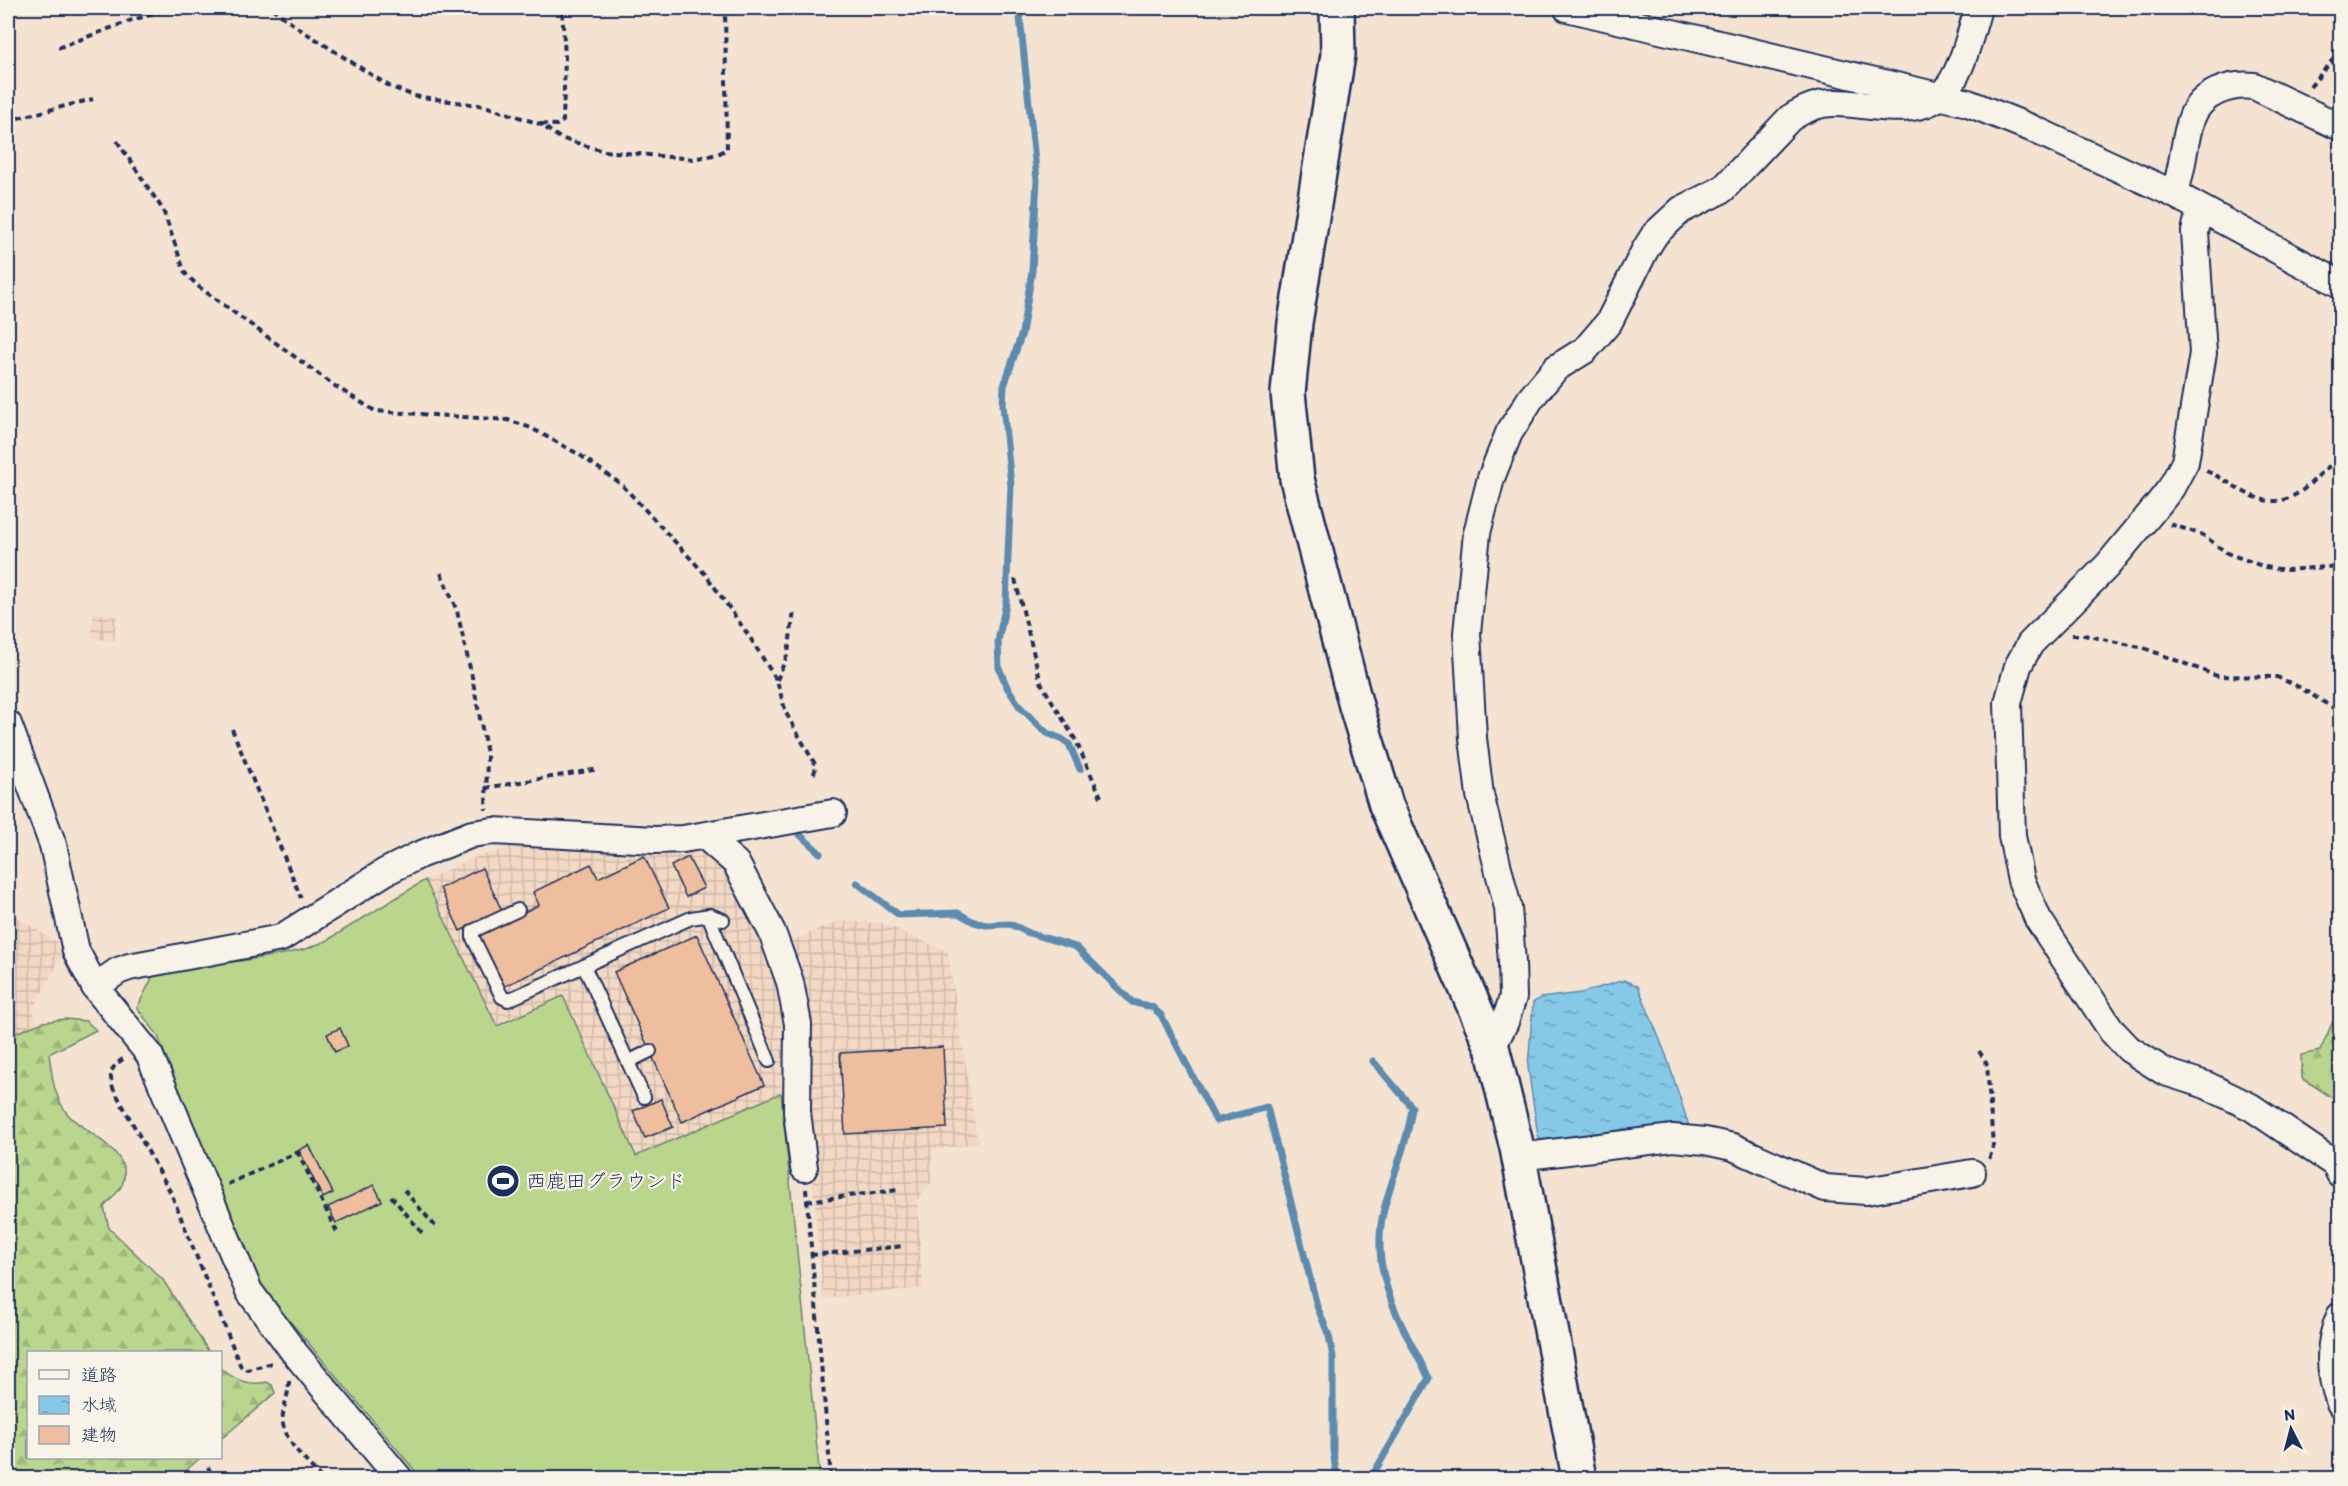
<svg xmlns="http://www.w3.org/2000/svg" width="2348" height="1486" viewBox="0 0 2348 1486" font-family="Itim,'Klee One',sans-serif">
  <defs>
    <pattern id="industrial-grid" width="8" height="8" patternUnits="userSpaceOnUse" patternTransform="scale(1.5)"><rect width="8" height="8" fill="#f3d8c3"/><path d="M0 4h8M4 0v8" fill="none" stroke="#d0baaa"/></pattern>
    <pattern id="forest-firs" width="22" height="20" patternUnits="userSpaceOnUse" patternTransform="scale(1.5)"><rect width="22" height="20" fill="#bad58c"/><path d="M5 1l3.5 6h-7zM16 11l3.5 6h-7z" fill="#9fb77b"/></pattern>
    <pattern id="water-ripples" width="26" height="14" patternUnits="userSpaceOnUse" patternTransform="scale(1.5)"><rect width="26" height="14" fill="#86c8e7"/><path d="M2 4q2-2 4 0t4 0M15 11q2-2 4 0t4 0" fill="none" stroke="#6da3be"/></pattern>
  </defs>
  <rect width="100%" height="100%" fill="#f5e3d2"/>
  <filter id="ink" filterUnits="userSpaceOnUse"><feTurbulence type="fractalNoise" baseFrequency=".0167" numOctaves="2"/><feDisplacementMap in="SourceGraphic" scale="12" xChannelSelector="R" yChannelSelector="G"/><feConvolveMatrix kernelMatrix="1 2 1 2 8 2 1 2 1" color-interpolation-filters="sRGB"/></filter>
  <g filter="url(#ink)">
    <!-- industrial -->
    <g fill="url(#industrial-grid)">
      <polygon points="94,613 117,616 114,641 91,638"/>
      <polygon points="516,846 641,852 718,849 764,939 794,940 838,921 882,923 948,952 978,1143 932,1150 931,1183 917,1199 923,1288 823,1299 812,1172 817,1165 809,1093 809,1011 800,958 775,960 784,1038 781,1093 636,1156 563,996 497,1027 425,880 476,857"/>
      <polygon points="8,912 57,942 61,957 33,1009 37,1024 8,1036"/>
    </g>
    <!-- forest -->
    <g fill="url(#forest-firs)" stroke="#6a8275" stroke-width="1.5">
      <polygon points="2340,1005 2340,1103 2302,1078 2301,1055 2320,1051"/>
      <path d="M 65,1019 L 86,1021 L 96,1030 L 49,1054 C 52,1074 53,1094 66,1112 C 79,1131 137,1151 122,1185 C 118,1193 109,1201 104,1207 L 109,1228 L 163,1280 L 209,1352 L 28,1352 L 28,1458 L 200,1458 L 177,1478 L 8,1478 L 8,1036 L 43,1022 Z"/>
      <path d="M 221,1369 C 236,1380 248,1386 267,1382 L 272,1385 L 275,1393 L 221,1439 Z"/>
    </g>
    <!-- garden -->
    <polygon fill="#bad58c" stroke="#6a8275" stroke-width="1.5" points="425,880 497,1026 563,996 636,1156 781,1093 820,1478 421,1478 254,1278 157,1034 137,1008 154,974 279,955 306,949 326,941"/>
    <!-- water -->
    <polygon fill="url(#water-ripples)" stroke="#5b8bb0" stroke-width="1.5" points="1624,980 1638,986 1666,1055 1689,1126 1637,1129 1542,1142 1538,1136 1528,1067 1533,1003 1540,998 1581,993"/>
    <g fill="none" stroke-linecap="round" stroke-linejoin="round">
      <!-- stream -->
      <g stroke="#5b8bb0" stroke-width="7">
        <polyline points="1019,8 1037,180 1032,271 1022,333 1004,386 1003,405 1011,485 1006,603 998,641 999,668 1007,687 1020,707 1047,733 1062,739 1069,744 1080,769"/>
        <polyline points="799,834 820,853"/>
        <polyline points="857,883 899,915 958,913 974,922 986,925 1010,924 1029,933 1076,947 1132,1002 1152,1007 1161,1015 1216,1121 1267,1107 1317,1306 1329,1336 1333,1357 1333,1451 1337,1478"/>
        <path d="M 1371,1478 L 1429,1378 C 1401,1324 1368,1273 1384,1209 C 1393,1174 1408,1142 1412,1107 L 1373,1061"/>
      </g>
    </g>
    <!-- building -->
    <g fill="#efbe9f" stroke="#1b2f5e" stroke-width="1.5">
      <polygon points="644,856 669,908 503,987 479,934 539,905 533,892 591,864 598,878"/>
      <polygon points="688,857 704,888 686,897 671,866"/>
      <polygon points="482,868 502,911 460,931 440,888"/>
      <polygon points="697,935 764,1085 682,1122 614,972"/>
      <polygon points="340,1028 348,1046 335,1052 327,1034"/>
      <polygon points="943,1047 947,1128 845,1134 840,1053"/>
      <polygon points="661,1099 673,1127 645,1138 633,1111"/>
      <polygon points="309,1145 333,1193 323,1198 299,1150"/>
      <polygon points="374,1185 382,1201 336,1223 328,1207"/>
    </g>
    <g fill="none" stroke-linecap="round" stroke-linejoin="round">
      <!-- lane casing -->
      <g stroke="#1b2f5e" stroke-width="16">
        <g id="lane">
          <polyline points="518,910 473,931 473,938 502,997 508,1000 691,918 710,915 723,920"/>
          <polyline points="710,915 711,922 769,1061"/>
          <polyline points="584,966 644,1097"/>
          <polyline points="628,1062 650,1051"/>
        </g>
      </g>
      <!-- street casing -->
      <g stroke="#1b2f5e" stroke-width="30">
        <g id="street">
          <polyline points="1567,8 1968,103 2031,128 2174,194 2340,284"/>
          <path d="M 2174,194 C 2184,168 2183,141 2192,117 C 2201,93 2230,83 2254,86 L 2340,127"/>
          <polyline points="2200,209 2195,232 2203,353 2185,462 2171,488 2160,502 2107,566 2030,644 2018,666 2008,703 2012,836 2021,880 2038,919 2112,1031 2129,1049 2165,1072 2206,1085 2251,1107 2335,1164 2340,1174"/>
          <polyline points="8,724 53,845 76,951 95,987 149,1054 249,1291 294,1352 399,1478"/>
          <polyline points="706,837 736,863 772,932 790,982 798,1024 797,1112 804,1168"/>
          <polyline points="95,987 118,971 129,967 281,938 385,872 419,855 472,834 493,831 655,840 683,839 833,813"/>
          <path d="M 1492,1047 L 1505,1022 L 1513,997 L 1512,963 L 1508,908 L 1480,795 L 1473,738 L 1467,633 L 1477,533 L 1491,478 L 1509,433 L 1531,398 L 1556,368 L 1585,350 L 1609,322 L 1645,250 L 1655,234 L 1681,210 L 1723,189 L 1790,118 C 1804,109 1817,103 1833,103 C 1866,102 1912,119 1941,95 C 1961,78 1971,32 1978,8"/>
          <polyline points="1519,1157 1673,1138 1705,1141 1733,1147 1825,1188 1866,1191 1972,1173"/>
          <path d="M 2340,1316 C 2327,1346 2329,1373 2340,1403"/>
        </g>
      </g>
      <!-- secondary casing -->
      <g stroke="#1b2f5e" stroke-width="38">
        <polyline id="secondary" points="1337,8 1338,55 1295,323 1288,393 1297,479 1356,706 1386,805 1492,1047 1517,1148 1579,1478"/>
      </g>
      <!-- path -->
      <g stroke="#1b2f5e" stroke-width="4" stroke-dasharray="6 4.5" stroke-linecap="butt">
        <polyline points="272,8 295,26 389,86 414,96 485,106 540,124 560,138 604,151 693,159 718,154 727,149 725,8"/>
        <polyline points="58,48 132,20 176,8"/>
        <polyline points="2310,87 2340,51"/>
        <polyline points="18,118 93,99"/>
        <polyline points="541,124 557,125 563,121 565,57 562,8"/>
        <polyline points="117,141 163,210 185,273 199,287 335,386 375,411 508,420 531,428 580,455 622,485 706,575 749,636 777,681 786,713 816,766 813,778"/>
        <path d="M 2206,471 C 2241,485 2265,519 2304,489 C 2316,479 2326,466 2340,460"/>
        <polyline points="2170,524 2203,535 2227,553 2265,567 2287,570 2340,566"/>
        <polyline points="441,573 457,611 472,677 487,754 486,810"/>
        <polyline points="1015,579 1041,683 1075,739 1101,797"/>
        <polyline points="2072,635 2084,635 2144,648 2217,676 2277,677 2299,687 2340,712"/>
        <polyline points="777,680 788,653 794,611"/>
        <polyline points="232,729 301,898"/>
        <polyline points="485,788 599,769"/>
        <polyline points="1979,1051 1987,1064 1993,1146 1989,1160"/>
        <path d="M 123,1059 C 110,1068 109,1073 113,1088 L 171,1193 L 241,1367 L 248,1370 L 275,1362"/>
        <polyline points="297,1151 338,1234"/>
        <polyline points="228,1184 298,1152"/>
        <polyline points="806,1189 831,1478"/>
        <polyline points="404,1190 435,1226"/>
        <polyline points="391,1196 423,1234"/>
        <polyline points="807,1201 898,1190"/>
        <polyline points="811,1255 904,1246"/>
        <path d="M 289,1381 C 289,1392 285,1402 283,1414 C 279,1438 307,1461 321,1478"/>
        <polyline points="208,1467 213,1478"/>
      </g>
      <!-- lane -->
      <use href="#lane" stroke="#f7f3e8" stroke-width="12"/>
      <!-- street -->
      <use href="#street" stroke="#f7f3e8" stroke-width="26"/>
      <!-- secondary -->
      <use href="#secondary" stroke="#f7f3e8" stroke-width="33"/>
    </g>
  </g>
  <!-- icons -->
  <defs>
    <g id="stadium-disc" transform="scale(1.725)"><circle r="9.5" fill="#1b2f5e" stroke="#f7f3e8"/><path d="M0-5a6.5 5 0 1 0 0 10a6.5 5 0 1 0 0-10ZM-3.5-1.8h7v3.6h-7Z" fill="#fff"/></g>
  </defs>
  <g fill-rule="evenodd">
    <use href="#stadium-disc" x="503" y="1181"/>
  </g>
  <g text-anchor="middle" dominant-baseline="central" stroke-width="4.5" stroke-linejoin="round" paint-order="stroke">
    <!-- poi labels -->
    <g font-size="20" fill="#1b2f5e" stroke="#f7f3e8" text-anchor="start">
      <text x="526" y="1181">西鹿田グラウンド</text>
    </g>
  </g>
  <!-- margin -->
  <rect width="2348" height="1486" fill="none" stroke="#f7f3e8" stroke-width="30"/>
  <rect x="15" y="15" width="2318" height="1456" fill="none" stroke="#1b2f5e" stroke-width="2" filter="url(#ink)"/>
  <!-- legend -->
  <rect x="27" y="1351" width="195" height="108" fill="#f7f3e8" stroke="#9fa5b1" stroke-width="1.5"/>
  <rect x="39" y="1370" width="30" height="9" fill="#f7f3e8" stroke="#9fa5b1" stroke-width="1.5"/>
  <text x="81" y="1381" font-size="18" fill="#1b2f5e">道路</text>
  <rect x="39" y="1396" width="30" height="18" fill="url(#water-ripples)" stroke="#9fa5b1" stroke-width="1.5"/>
  <text x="81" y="1411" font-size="18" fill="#1b2f5e">水域</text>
  <rect x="39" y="1426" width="30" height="18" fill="#efbe9f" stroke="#9fa5b1" stroke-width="1.5"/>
  <text x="81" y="1441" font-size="18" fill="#1b2f5e">建物</text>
  <!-- north arrow -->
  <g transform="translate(2291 1429) rotate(354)" stroke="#f7f3e8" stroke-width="4.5" paint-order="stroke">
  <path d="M0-4.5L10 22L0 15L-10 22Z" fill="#1b2f5e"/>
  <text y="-9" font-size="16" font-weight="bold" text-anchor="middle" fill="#1b2f5e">N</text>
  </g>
</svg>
